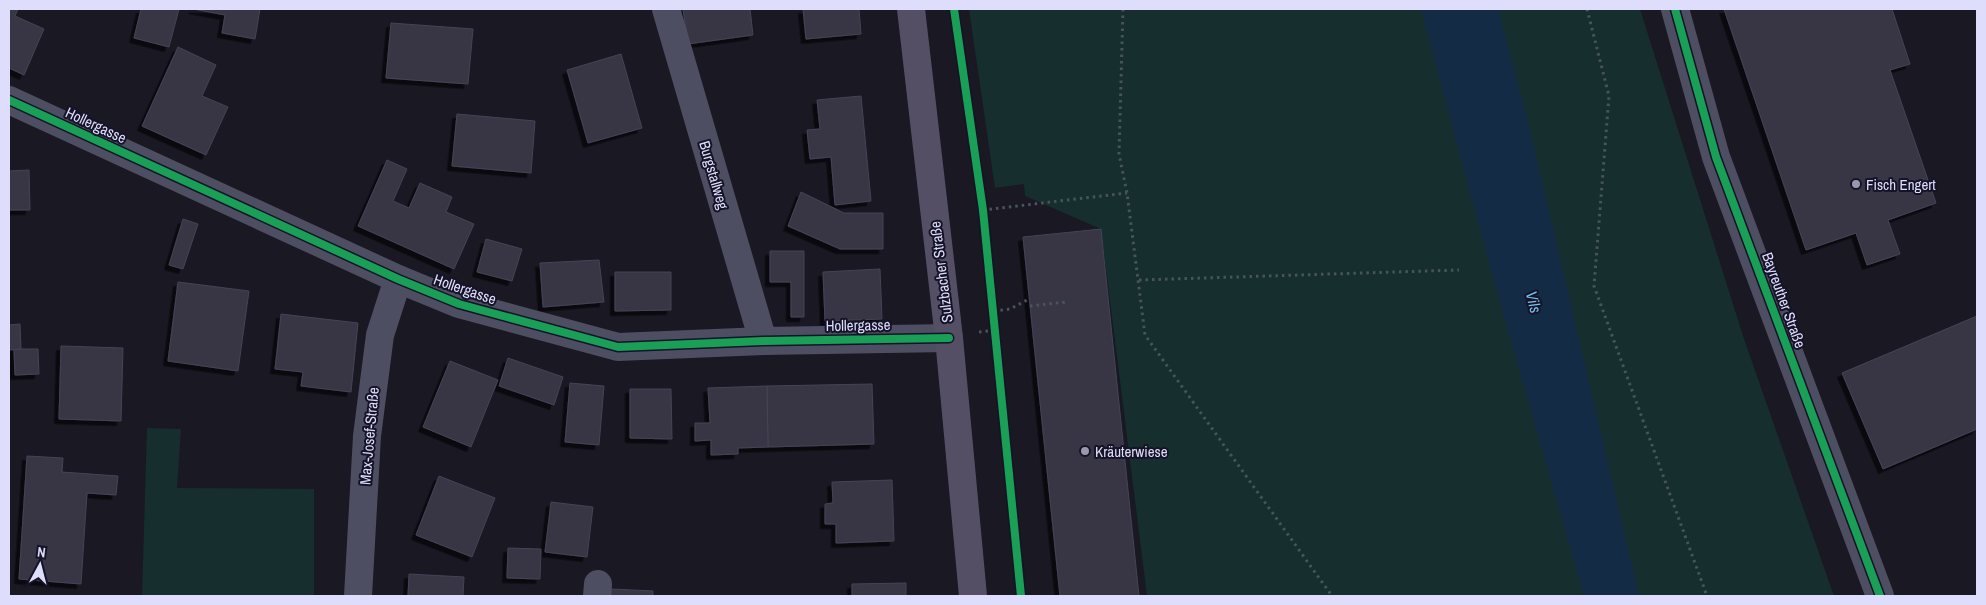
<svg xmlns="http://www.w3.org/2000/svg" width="1986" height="605" viewBox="0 0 1986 605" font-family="'Archivo Narrow',sans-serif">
  <defs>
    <filter id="shadow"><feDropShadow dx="-4.5" dy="4.5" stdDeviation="0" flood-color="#0009"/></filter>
  </defs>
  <rect width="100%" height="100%" fill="#191823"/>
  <!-- green -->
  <g fill="#162e2d">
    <polygon points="969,9 1640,9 1744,339 1834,596 1147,596 1101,229 1025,196 1024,184 995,188"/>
    <polygon points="147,428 181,429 177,488 314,489 314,596 142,596"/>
  </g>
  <!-- water -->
  <polygon fill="#142b46" points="1421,9 1498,9 1529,125 1639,596 1584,596 1494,282"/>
  <!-- building -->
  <g fill="#383644" stroke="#454356" filter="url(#shadow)">
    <polygon points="9,9 18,9 15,16 44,29 24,75 9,68"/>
    <polygon points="141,9 179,9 169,47 134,38"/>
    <polygon points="193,9 260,9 255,39 222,33 225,15"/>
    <polygon points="683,9 750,9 753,35 688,44"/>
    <polygon points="803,9 859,9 861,34 806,39"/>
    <polygon points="1724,9 1892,9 1910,64 1890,70 1936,203 1888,220 1900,254 1867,265 1856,233 1806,250"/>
    <polygon points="391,23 473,29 468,84 386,78"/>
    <polygon points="178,47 216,65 202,96 228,107 206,155 142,126"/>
    <polygon points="621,54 642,128 588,143 567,70"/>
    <polygon points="861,96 871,201 835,205 831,157 810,159 807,130 820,129 817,100"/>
    <polygon points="457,114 535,121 531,173 452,166"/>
    <polygon points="387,160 407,169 393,201 409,208 420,183 452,197 446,212 474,224 454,269 358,226"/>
    <polygon points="29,170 30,210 9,210 9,171"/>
    <polygon points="801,192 844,213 883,213 883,249 840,249 788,226"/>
    <polygon points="183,219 198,224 183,269 169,265"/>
    <polygon points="1101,229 1139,596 1060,596 1023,237"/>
    <polygon points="486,239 522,249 512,281 477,272"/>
    <polygon points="770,251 804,251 804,317 791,317 791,282 770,282"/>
    <polygon points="599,260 604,302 543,307 540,263"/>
    <polygon points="880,269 882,319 825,321 823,272"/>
    <polygon points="615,272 671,272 671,310 615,311"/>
    <polygon points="178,282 249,291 238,371 168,361"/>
    <polygon points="281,314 358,323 351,392 301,386 303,372 275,369"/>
    <polygon points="1977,316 1977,429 1883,469 1842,373"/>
    <polygon points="20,324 21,349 9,350 9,325"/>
    <polygon points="61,346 123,348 121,421 59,419"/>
    <polygon points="21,349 38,349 39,374 15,375 14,350"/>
    <polygon points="508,358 563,377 554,405 499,386"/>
    <polygon points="450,361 498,380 471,447 423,427"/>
    <polygon points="570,383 604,386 599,445 565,442"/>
    <polygon points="872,384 874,444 768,447 767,386"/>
    <polygon points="767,386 768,447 738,448 738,454 711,455 711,440 695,441 695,423 710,423 708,388"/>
    <polygon points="630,389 671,389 672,439 630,438"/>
    <polygon points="27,456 63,458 62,472 118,476 116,495 87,493 81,584 19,579"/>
    <polygon points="439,476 495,498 472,557 416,535"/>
    <polygon points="892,480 894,541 836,543 836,524 825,524 825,504 833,503 832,482"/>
    <polygon points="551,502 593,507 587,557 545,552"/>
    <polygon points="508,548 541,549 540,579 507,578"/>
    <polygon points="409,574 464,577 463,596 408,596"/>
    <polygon points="906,583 906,596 852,596 852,584"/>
    <polygon points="611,589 653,591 653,596 611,596"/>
  </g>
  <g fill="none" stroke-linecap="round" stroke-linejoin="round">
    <!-- path -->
    <g stroke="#47545e" stroke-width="3" stroke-dasharray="2.5 4" stroke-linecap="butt">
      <polyline points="1123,9 1119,154 1127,193 1145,335 1332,596"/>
      <polyline points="1587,9 1609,96 1594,286 1707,596"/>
      <polyline points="983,210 1127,193"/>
      <polyline points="1139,280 1459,270"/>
      <polyline points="1030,306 1066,302"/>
      <polyline points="994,311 1010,309 1029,299"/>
      <polyline points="979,332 996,330"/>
    </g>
    <!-- minor -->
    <g stroke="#4e4e62" stroke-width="28">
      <polyline points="666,9 763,341"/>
      <polyline points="1675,9 1716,157 1880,596"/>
      <polyline points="9,100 398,279 459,304 618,347 763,341 949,338"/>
      <polyline points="358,596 367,436 380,335 398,279"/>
      <polyline points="597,596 598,584"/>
    </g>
    <!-- major -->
    <polyline stroke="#554f66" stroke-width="28" points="911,9 949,338 973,596"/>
    <!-- cycleway casing -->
    <g stroke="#151328" stroke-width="11">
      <g id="cycleway">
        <polyline points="954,9 983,210 1021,596"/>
        <polyline points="1675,9 1716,157 1880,596"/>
        <polyline points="9,100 398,279 459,304 618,347 763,341 949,338"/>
      </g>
    </g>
    <!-- cycleway -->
    <use href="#cycleway" stroke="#1a9f57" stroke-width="8"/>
  </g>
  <!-- markers -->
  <g fill="#9998b0" stroke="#151328" stroke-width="2">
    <circle cx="1856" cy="184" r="5"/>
    <circle cx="1085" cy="451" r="5"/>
  </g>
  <g text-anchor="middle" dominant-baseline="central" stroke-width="4" stroke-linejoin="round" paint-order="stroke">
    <!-- street labels -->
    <g font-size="15" fill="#deddfc" stroke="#151328">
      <text transform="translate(96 125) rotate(25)">Hollergasse</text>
      <text transform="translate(714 175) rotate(74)">Burgstallweg</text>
      <text transform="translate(941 272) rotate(-97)">Sulzbacher Straße</text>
      <text transform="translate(465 289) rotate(19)">Hollergasse</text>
      <text transform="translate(1784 300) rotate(70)">Bayreuther Straße</text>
      <text transform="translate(858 325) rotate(-1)">Hollergasse</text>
      <text transform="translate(369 436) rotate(-85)">Max-Josef-Straße</text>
    </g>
    <!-- poi labels -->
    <g font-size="15" fill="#deddfc" stroke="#151328" text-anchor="start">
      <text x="1866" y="184">Fisch Engert</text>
      <text x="1095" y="451">Kräuterwiese</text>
    </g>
    <!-- water labels -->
    <g font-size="16" font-style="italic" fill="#75c2f1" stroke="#151328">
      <text transform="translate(1534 302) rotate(75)">Vils</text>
    </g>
  </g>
  <!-- border -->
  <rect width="1986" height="605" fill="none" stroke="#deddfc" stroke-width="20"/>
  <!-- north arrow -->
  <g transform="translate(40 565) rotate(7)" stroke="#151328" stroke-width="4" paint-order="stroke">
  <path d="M0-4L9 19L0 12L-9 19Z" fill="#deddfc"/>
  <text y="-8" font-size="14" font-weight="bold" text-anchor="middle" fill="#deddfc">N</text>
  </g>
</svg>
